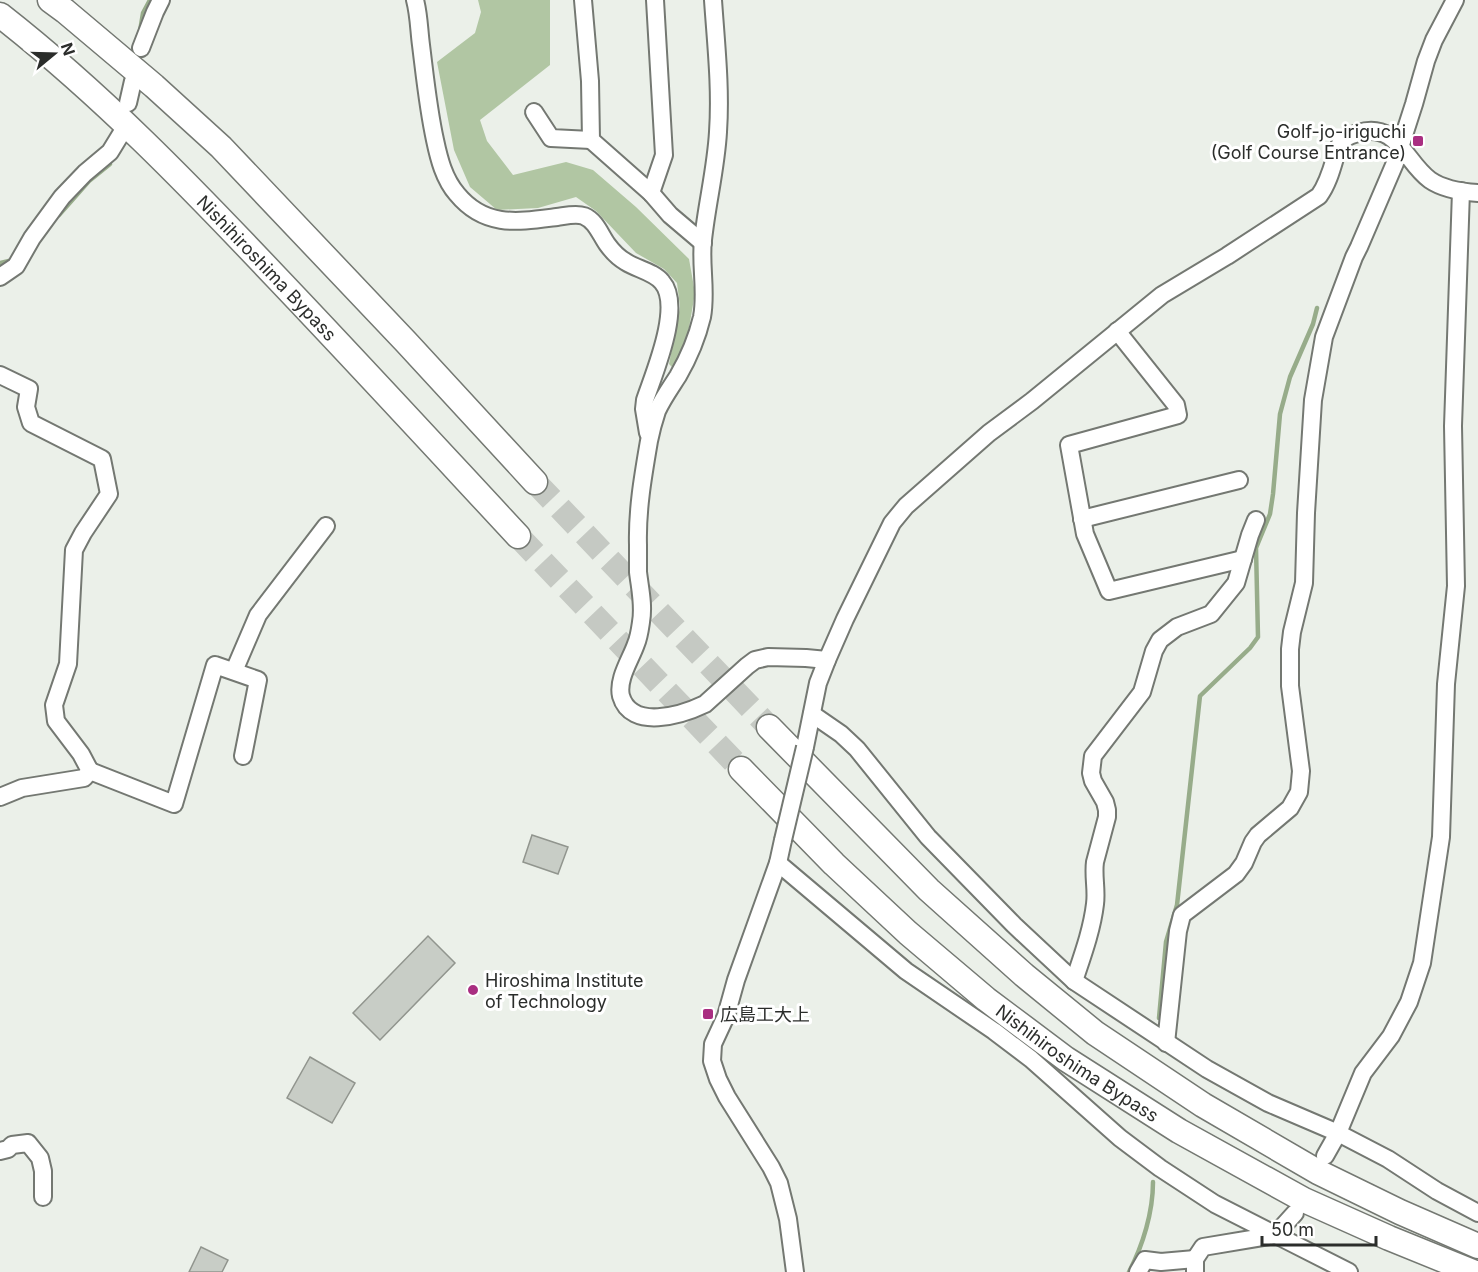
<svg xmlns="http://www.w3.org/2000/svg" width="1478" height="1272" viewBox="0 0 1478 1272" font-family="Inter,'Noto Sans JP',sans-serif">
  <rect width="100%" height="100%" fill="#ebf0e9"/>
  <!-- forest -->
  <polygon fill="#b1c6a3" points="478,0 550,0 550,65 480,120 487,141 513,175 566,162 593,170 636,207 689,259 695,293 685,351 674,369 669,364 680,307 677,283 664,269 636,253 596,211 576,197 538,208 497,210 470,187 454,150 437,62 475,33 481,12"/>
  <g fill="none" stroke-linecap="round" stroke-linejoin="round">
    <!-- stream -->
    <g stroke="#97ac8a" stroke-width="4.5">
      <polyline points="140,31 143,13 150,0"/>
      <polyline points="59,215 89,181 110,164"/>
      <polyline points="0,263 13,260"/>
      <polyline points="1159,1018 1166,942 1177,905 1200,696 1250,648 1258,637 1256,548 1270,514 1273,494 1280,414 1290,377 1313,324 1317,308"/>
      <path d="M 1129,1272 C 1143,1245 1153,1212 1153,1182"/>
    </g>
  </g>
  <!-- building -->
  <g fill="#c8cdc6" stroke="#91958e" stroke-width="1.5">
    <polygon points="532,835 568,847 558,874 523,862"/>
    <polygon points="428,936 455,963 380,1040 353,1013"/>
    <polygon points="310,1057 355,1083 332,1123 287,1098"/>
    <polygon points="201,1247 228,1260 222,1272 189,1272"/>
  </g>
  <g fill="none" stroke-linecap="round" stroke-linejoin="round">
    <!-- highway-tunnel -->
    <g stroke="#c5c9c3" stroke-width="24" stroke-dasharray="24 12" stroke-linecap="butt">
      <polyline points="535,482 769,727"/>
      <polyline points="518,536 741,769"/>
    </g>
    <!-- minor casing -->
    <g stroke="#747872" stroke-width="20">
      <g id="minor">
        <path d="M 415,0 C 419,15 419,30 421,45 C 425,77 428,108 435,140 C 439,159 444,179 457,194 C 485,228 518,222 557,217 C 565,216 576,213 584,216 C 596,221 600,234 607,244 C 612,251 619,258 626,262 C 637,269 654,272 662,282 C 683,306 654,373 645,400 L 644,409 L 648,433"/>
        <polyline points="583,0 590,81 591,140 651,193 670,215 703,243"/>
        <path d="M 713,0 C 716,44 721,88 718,132 C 716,168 707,203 703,240 C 700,265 707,291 702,317 C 697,338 689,357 678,376 C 671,387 663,398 657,411 C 654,420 651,431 649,441 C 643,476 637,510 638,545 C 638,554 638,563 638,572 C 640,589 644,605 641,622 C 640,629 639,637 636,644 C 631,659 617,679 621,696 C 631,731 682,715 705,704 L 747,666 L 755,660 L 768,657 L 806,658 L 827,660"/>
        <polyline points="141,48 155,12 161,0"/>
        <polyline points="128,103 133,81"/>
        <polyline points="534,112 551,138 591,140"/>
        <polyline points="651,193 664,155 655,0"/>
        <polyline points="0,277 16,266 32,238 62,197 85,173 110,152 121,134"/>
        <polyline points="1117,331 1176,405 1178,415 1069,445 1085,534 1109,591 1243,559"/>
        <polyline points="0,375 29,389 26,407 31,423 102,459 109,494 83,533 74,550 68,664 54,705 56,721 81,754 90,771 84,778 22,788 0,797"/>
        <polyline points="1082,519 1239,480"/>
        <polyline points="234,671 258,615 326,526"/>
        <polyline points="812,714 841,734 857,749 928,837 1014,925 1074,981 1207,1069 1268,1103 1338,1133 1388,1159 1437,1191 1478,1213"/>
        <path d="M 805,747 L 818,683 L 827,660 L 845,619 L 892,523 L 906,506 L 989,433 L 1032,401 L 1162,295 L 1227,256 L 1319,196 C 1327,185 1331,172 1335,158 C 1337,152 1338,146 1342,141 C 1346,136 1352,135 1358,133 C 1397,121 1405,162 1430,180 C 1443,189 1462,192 1478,193"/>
        <polyline points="90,771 174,804 215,665 258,680 243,756"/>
        <polyline points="783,840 778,863 736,980 726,1016 713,1044 712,1061 718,1079 727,1097 771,1167 779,1183 788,1219 795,1272"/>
        <polyline points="778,863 906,971 994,1031 1031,1059 1120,1138 1160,1168 1215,1204 1349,1272"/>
        <path d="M 1074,981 C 1082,957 1092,930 1095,904 C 1097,890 1093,876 1095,862 L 1107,817 L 1107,810 L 1105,802 L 1093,781 L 1091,773 L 1093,756 L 1142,692 L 1154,651 L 1160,640 L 1177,627 L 1211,614 L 1236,583 L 1250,535 L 1256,520"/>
        <polyline points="1166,1043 1178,931 1182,915 1236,874 1244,863 1253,842 1258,835 1290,808 1299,792 1301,771 1290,686 1290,649 1292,632 1304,583 1306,513 1313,400 1324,337 1354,257 1359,247 1395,163 1414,104 1426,61 1434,40 1455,0"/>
        <polyline points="0,1151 8,1149 12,1145 28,1143 40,1158 43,1171 43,1197"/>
        <polyline points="1325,1156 1338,1133 1363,1073 1391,1036 1409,1002 1422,963 1441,837 1446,684 1456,586 1453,426 1461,191"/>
        <polyline points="1138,1272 1145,1260 1161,1262 1195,1259"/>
        <polyline points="1195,1272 1195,1259 1203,1247 1275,1235 1295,1213"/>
      </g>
    </g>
    <!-- highway casing -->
    <g stroke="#747872" stroke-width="27">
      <g id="highway">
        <polyline points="50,0 65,11 154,86 221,147 406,342 535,482"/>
        <path id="s1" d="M 0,15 C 101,94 189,185 276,277 C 358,363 438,450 518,536"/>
        <polyline points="769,727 929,890 1024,975 1095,1033 1203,1105 1318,1172 1400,1212 1478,1246"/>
        <path id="s2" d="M 741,769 L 834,864 L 908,933 L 986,999 L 1066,1059 L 1179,1131 L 1304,1200 L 1389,1238 L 1473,1272"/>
      </g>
    </g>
    <!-- minor -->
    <use href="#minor" stroke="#fff" stroke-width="16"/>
    <!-- highway -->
    <use href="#highway" stroke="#fff" stroke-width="24"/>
    <!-- minor-bridge casing -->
    <g stroke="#747872" stroke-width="20" stroke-linecap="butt">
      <polyline id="minor-bridge" points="783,840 805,747"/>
    </g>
    <!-- minor-bridge -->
    <use href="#minor-bridge" stroke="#fff" stroke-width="16"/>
  </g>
  <!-- markers -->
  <g fill="#a92e81" stroke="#fff" stroke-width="2">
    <rect x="1412" y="135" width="12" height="12" rx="3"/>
    <circle cx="473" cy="990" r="6"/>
    <rect x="702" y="1008" width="12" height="12" rx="3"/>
  </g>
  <g text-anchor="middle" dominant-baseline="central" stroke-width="6" stroke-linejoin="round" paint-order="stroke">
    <!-- poi labels -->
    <g font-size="18" fill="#2b2d2b" stroke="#fff" text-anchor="start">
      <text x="1406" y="131" text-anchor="end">Golf-jo-iriguchi<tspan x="1406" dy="21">(Golf Course Entrance)</tspan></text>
      <text x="485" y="980">Hiroshima Institute<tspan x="485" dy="21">of Technology</tspan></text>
      <text x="720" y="1014">広島工大上</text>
    </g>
    <!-- street labels -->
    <g font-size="18" fill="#2b2d2b" stroke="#fff">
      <text stroke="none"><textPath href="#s1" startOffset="368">Nishihiroshima Bypass</textPath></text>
      <text stroke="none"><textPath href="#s2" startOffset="448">Nishihiroshima Bypass</textPath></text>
    </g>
  </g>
  <!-- north arrow -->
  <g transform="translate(54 54) rotate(71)" stroke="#ffffff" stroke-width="4.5" paint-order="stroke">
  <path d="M0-4.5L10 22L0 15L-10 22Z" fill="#2b2d2b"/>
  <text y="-9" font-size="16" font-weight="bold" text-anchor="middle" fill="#2b2d2b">N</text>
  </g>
  <!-- scale -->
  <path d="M1262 1236v9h114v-9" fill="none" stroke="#2b2d2b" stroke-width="3"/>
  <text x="1271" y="1236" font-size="18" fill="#2b2d2b" stroke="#ffffff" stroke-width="4.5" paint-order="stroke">50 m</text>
</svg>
